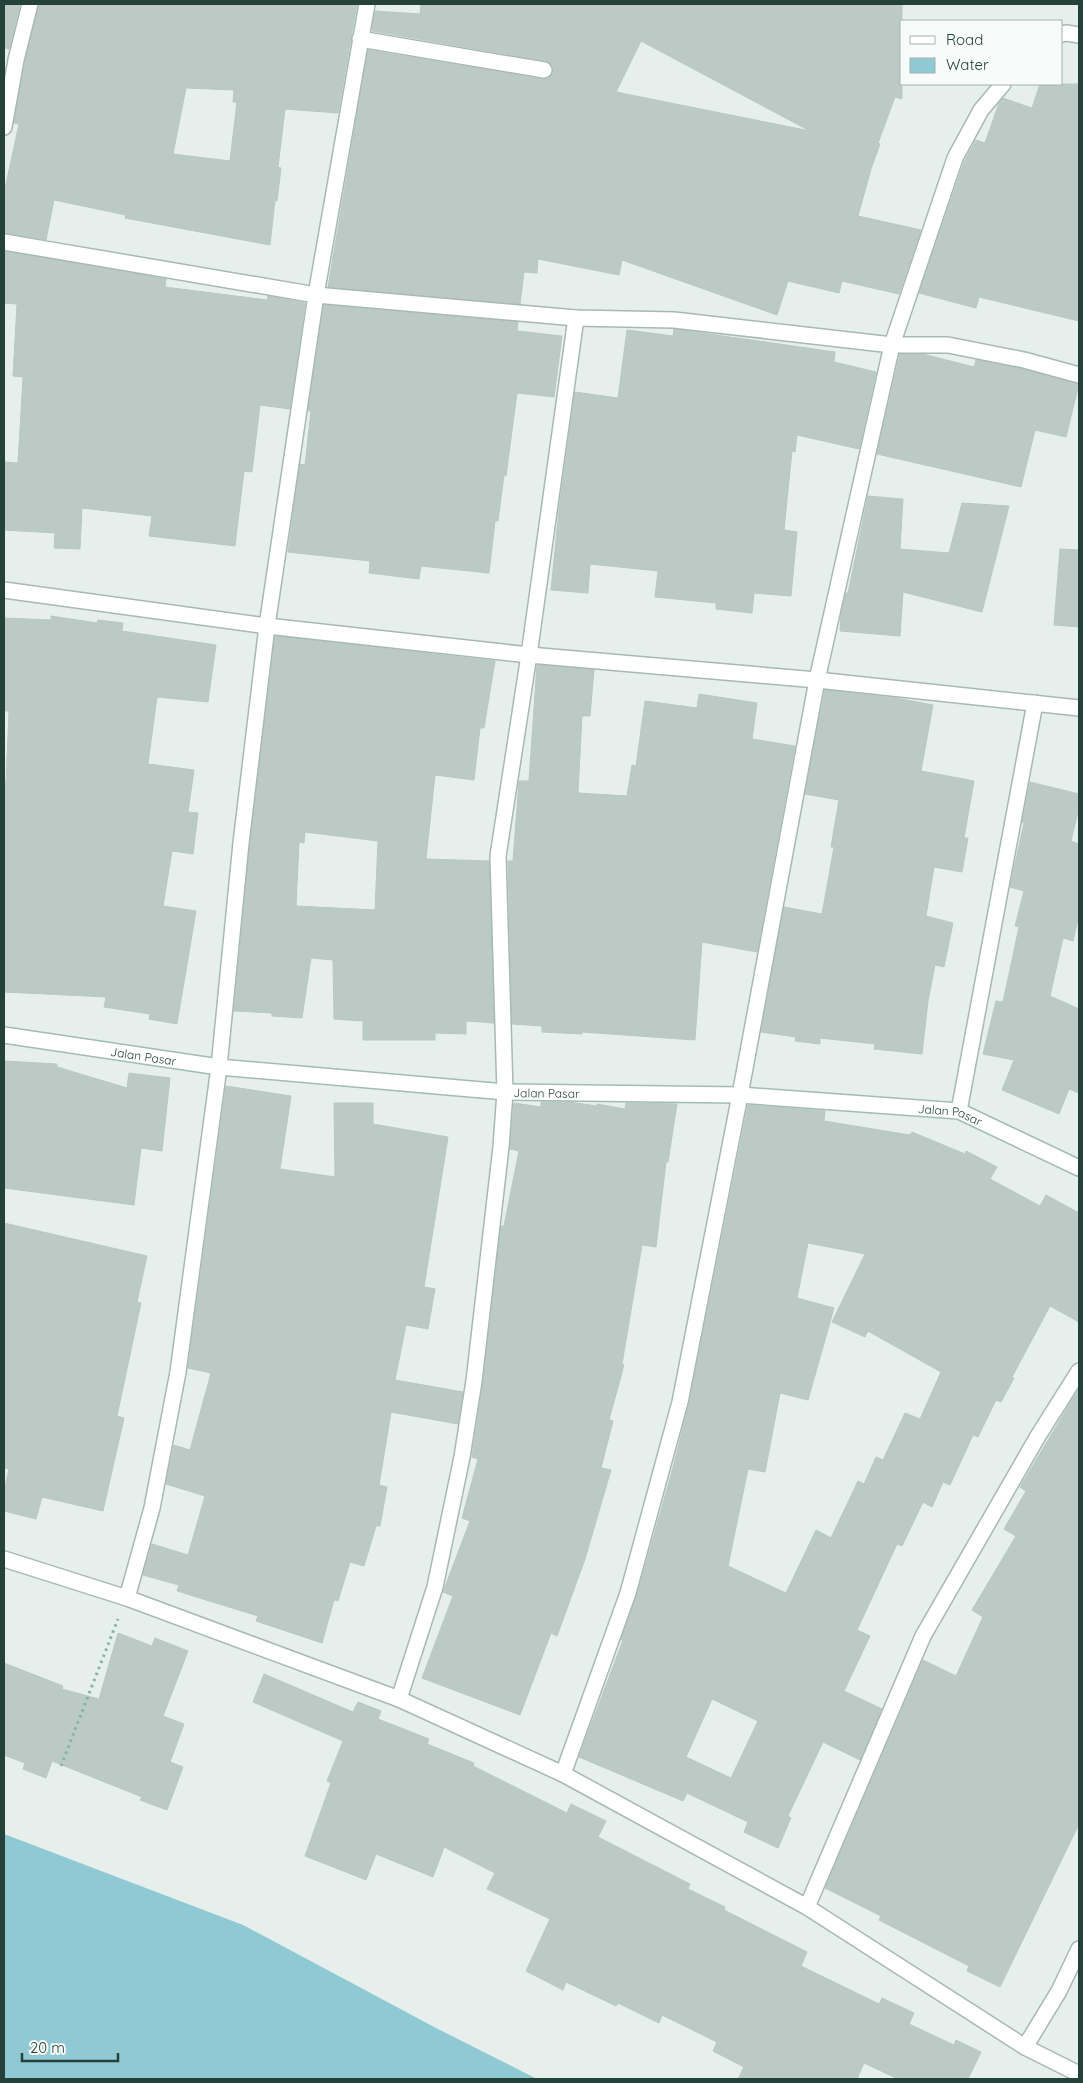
<svg xmlns="http://www.w3.org/2000/svg" width="1083" height="2083" viewBox="0 0 1083 2083" font-family="Quicksand,sans-serif">
  <rect width="100%" height="100%" fill="#e6efeb"/>
  <!-- water -->
  <polygon fill="#8ec9d4" points="4,1834 243,1925 436,2028 537,2079 4,2079"/>
  <!-- building -->
  <g fill="#bbcac4" stroke="#b8c9c2" fill-rule="evenodd">
    <polygon points="4,4 20,4 9,49 4,48"/>
    <path d="M 39,4 L 357,4 L 338,113 L 285,109 L 278,167 L 281,168 L 277,201 L 275,200 L 270,245 L 125,218 L 126,215 L 54,200 L 46,240 L 4,233 L 4,193 L 19,124 L 14,123 L 25,62 ZM 186,88 L 234,90 L 233,102 L 237,102 L 230,161 L 173,154 Z"/>
    <path d="M 421,4 L 902,4 L 902,99 L 895,97 L 878,143 L 880,144 L 871,169 L 858,216 L 921,230 L 899,294 L 842,281 L 839,293 L 788,281 L 777,315 L 622,260 L 619,275 L 538,259 L 537,273 L 524,272 L 520,304 L 328,287 L 368,50 L 542,79 L 548,79 L 553,72 L 553,66 L 546,61 L 372,31 L 375,11 L 420,14 ZM 641,41 L 810,131 L 616,92 Z"/>
    <polygon points="1040,84 1079,84 1079,321 979,297 976,308 919,293 964,162 976,140 985,143 999,103 1003,98 1032,108"/>
    <polygon points="4,251 166,279 165,287 267,300 268,296 305,303 290,409 260,405 252,472 244,471 235,546 149,536 152,516 82,508 80,549 54,548 55,533 4,530 5,462 18,463 23,377 13,376 17,304 4,303"/>
    <polygon points="324,305 518,322 517,331 562,336 554,397 517,393 506,476 504,475 498,521 495,521 489,573 421,566 419,579 369,573 370,561 288,552 300,464 305,465 311,411 308,411"/>
    <polygon points="674,329 835,352 834,362 876,372 859,449 797,435 795,452 792,451 784,530 797,532 791,596 754,593 752,613 716,609 716,603 655,597 658,571 590,564 588,593 551,590 559,510 575,392 618,398 627,330 673,336"/>
    <polygon points="900,354 923,354 974,367 976,360 1022,369 1079,384 1066,437 1035,430 1021,487 877,454"/>
    <polygon points="868,496 903,499 900,549 949,553 962,503 1009,506 982,612 903,592 900,636 840,631 841,615 846,593 848,593"/>
    <polygon points="1060,549 1079,550 1079,627 1054,625"/>
    <polygon points="51,616 97,623 98,620 123,623 122,631 216,645 208,702 157,697 148,764 194,770 188,812 198,813 193,854 172,851 163,906 196,911 177,1024 149,1019 150,1014 104,1007 106,997 4,992 4,782 6,782 9,711 4,711 4,618 51,620"/>
    <path d="M 275,636 L 495,661 L 484,728 L 480,728 L 474,780 L 435,775 L 426,859 L 489,861 L 494,1023 L 466,1021 L 466,1034 L 435,1033 L 435,1040 L 363,1040 L 363,1021 L 334,1019 L 333,960 L 311,958 L 302,1018 L 272,1016 L 272,1013 L 234,1011 L 250,844 ZM 305,832 L 378,841 L 375,910 L 296,906 L 299,842 L 304,843 Z"/>
    <polygon points="537,665 594,670 590,716 582,716 578,793 627,796 632,765 636,766 645,701 697,708 699,694 757,703 752,739 795,746 757,952 702,942 695,1040 582,1032 582,1034 542,1032 542,1026 512,1024 508,861 513,861 519,781 529,781"/>
    <polygon points="825,690 896,698 933,705 921,771 974,781 964,838 968,838 962,872 934,867 926,916 953,923 944,967 935,965 928,1001 922,1054 874,1049 875,1044 820,1038 820,1044 795,1041 796,1037 761,1032 784,907 822,914 834,847 831,847 839,800 805,794"/>
    <polygon points="1030,782 1079,794 1079,808 1071,841 1079,844 1079,915 1073,941 1063,938 1050,996 1079,1009 1079,1093 1069,1089 1059,1114 1002,1090 1014,1060 983,1054 996,1001 1003,1002 1019,927 1015,926 1024,891 1010,887 1024,823 1022,822"/>
    <polygon points="4,1061 57,1064 57,1067 127,1088 129,1073 170,1078 162,1151 141,1148 134,1205 4,1188"/>
    <polygon points="226,1086 291,1096 280,1169 335,1177 334,1103 373,1103 373,1124 448,1137 424,1287 435,1289 428,1329 406,1325 395,1380 463,1392 458,1424 391,1412 379,1485 387,1487 380,1526 376,1526 364,1566 350,1562 338,1601 334,1600 322,1643 256,1621 258,1616 177,1591 179,1585 143,1575 152,1544 188,1555 205,1496 166,1484 174,1445 190,1450 211,1373 188,1368"/>
    <polygon points="541,1102 569,1102 597,1106 597,1104 625,1109 626,1103 677,1104 668,1162 666,1162 656,1247 642,1245 622,1364 624,1365 609,1420 613,1421 601,1468 611,1470 585,1559 557,1636 551,1633 520,1715 422,1678 453,1596 443,1592 470,1521 462,1518 478,1459 472,1457 483,1382 501,1226 504,1226 519,1151 510,1149 514,1103 541,1107"/>
    <path d="M 748,1105 L 825,1111 L 824,1121 L 910,1135 L 912,1132 L 965,1154 L 966,1151 L 997,1167 L 990,1179 L 1040,1206 L 1046,1195 L 1079,1213 L 1079,1322 L 1050,1306 L 1012,1377 L 1014,1378 L 1001,1402 L 996,1400 L 978,1437 L 973,1435 L 950,1485 L 943,1482 L 932,1507 L 923,1502 L 902,1546 L 897,1544 L 857,1630 L 870,1636 L 844,1691 L 882,1709 L 860,1760 L 823,1742 L 788,1816 L 791,1818 L 778,1848 L 744,1832 L 748,1822 L 687,1793 L 683,1801 L 579,1757 L 623,1640 L 621,1640 L 637,1595 L 671,1475 L 689,1404 ZM 808,1243 L 865,1254 L 832,1322 L 865,1337 L 868,1331 L 941,1372 L 920,1419 L 905,1413 L 883,1460 L 876,1457 L 864,1484 L 858,1481 L 831,1538 L 816,1530 L 786,1593 L 728,1566 L 748,1469 L 765,1472 L 780,1393 L 808,1400 L 834,1308 L 797,1298 ZM 712,1699 L 758,1721 L 731,1778 L 686,1757 Z"/>
    <polygon points="4,1223 147,1256 137,1302 141,1303 117,1416 124,1418 103,1511 42,1497 36,1519 4,1511 4,1492 9,1469 4,1468"/>
    <polygon points="1079,1388 1079,1824 1000,1987 967,1971 969,1966 879,1920 881,1916 825,1888 923,1660 956,1676 983,1617 972,1610 1016,1536 1004,1529 1026,1491 1020,1487"/>
    <polygon points="118,1633 152,1646 155,1638 188,1651 163,1716 184,1724 170,1762 183,1767 167,1810 140,1800 142,1797 52,1761 46,1778 23,1769 25,1763 4,1755 4,1663 63,1686 62,1689 99,1699"/>
    <polygon points="264,1674 353,1712 358,1702 381,1711 378,1719 429,1739 427,1744 474,1763 473,1766 567,1813 571,1804 606,1821 598,1837 690,1884 688,1889 725,1907 724,1910 807,1952 801,1966 879,2004 882,1998 914,2013 909,2024 954,2045 956,2040 981,2052 968,2079 898,2079 864,2063 857,2079 738,2079 744,2067 713,2051 717,2042 662,2015 659,2023 618,2003 616,2006 566,1982 563,1990 526,1971 550,1919 487,1889 495,1873 444,1847 433,1877 376,1854 366,1880 305,1856 331,1783 327,1781 343,1741 253,1702"/>
  </g>
  <g fill="none" stroke-linecap="round" stroke-linejoin="round">
    <!-- street casing -->
    <g stroke="#a8b8b2" stroke-width="18">
      <g id="street">
        <polyline points="367,4 316,295 576,318 674,320 892,345 948,345 1024,360 1079,375"/>
        <polyline points="1062,34 1066,33 1079,35"/>
        <polyline points="360,39 544,70"/>
        <polyline points="4,127 16,60 30,4"/>
        <polyline points="4,242 316,295 267,626 241,843 219,1067 178,1372 152,1508 127,1598"/>
        <polyline points="4,590 267,626 529,655 817,680 1079,708"/>
        <polyline points="959,1111 1035,703"/>
        <polyline points="4,1559 127,1598 399,1699 563,1774 807,1907 1025,2047 1079,2074"/>
        <polyline points="399,1699 435,1587 462,1457 474,1381 501,1147 505,1092 498,856 529,655 576,318"/>
        <polyline points="563,1774 628,1593 680,1402 740,1095 817,680 892,345 955,158 981,110 1003,84"/>
        <polyline points="807,1907 923,1636 1038,1436 1079,1371"/>
        <polyline points="1025,2047 1059,1991 1079,1949"/>
      </g>
    </g>
    <!-- secondary casing -->
    <g stroke="#a4bbb3" stroke-width="18">
      <g id="secondary">
        <path id="s1" d="M 4,1035 L 219,1067 L 505,1092 L 740,1095 L 959,1111 L 1079,1168"/>
      </g>
    </g>
    <!-- path -->
    <polyline stroke="#86b3a5" stroke-width="3" stroke-dasharray="2.5 4" stroke-linecap="butt" points="61,1766 118,1619"/>
    <!-- street -->
    <use href="#street" stroke="#fff" stroke-width="15"/>
    <!-- secondary -->
    <use href="#secondary" stroke="#fff" stroke-width="15"/>
  </g>
  <g text-anchor="middle" dominant-baseline="central" stroke-width="5" stroke-linejoin="round" paint-order="stroke">
    <!-- street labels -->
    <g font-size="12" fill="#24423a" stroke="#f7fbf9">
      <text stroke="none"><textPath href="#s1" startOffset="141">Jalan Pasar</textPath></text>
      <text stroke="none"><textPath href="#s1" startOffset="546">Jalan Pasar</textPath></text>
      <text stroke="none"><textPath href="#s1" startOffset="951">Jalan Pasar</textPath></text>
    </g>
  </g>
  <!-- border -->
  <rect width="1083" height="2083" fill="none" stroke="#24423a" stroke-width="10"/>
  <!-- legend -->
  <rect x="900" y="20" width="162" height="65" fill="#f7fbf9" stroke="#a3b1ad"/>
  <rect x="910" y="36" width="25" height="8" fill="#ffffff" stroke="#a3b1ad"/>
  <text x="946" y="45" font-size="15" fill="#24423a">Road</text>
  <rect x="910" y="58" width="25" height="15" fill="#8ec9d4" stroke="#a3b1ad"/>
  <text x="946" y="70" font-size="15" fill="#24423a">Water</text>
  <!-- scale -->
  <path d="M22 2053v8h96v-8" fill="none" stroke="#24423a" stroke-width="2.5"/>
  <text x="30" y="2053" font-size="15" fill="#24423a" stroke="#f7fbf9" stroke-width="4" paint-order="stroke">20 m</text>
</svg>
